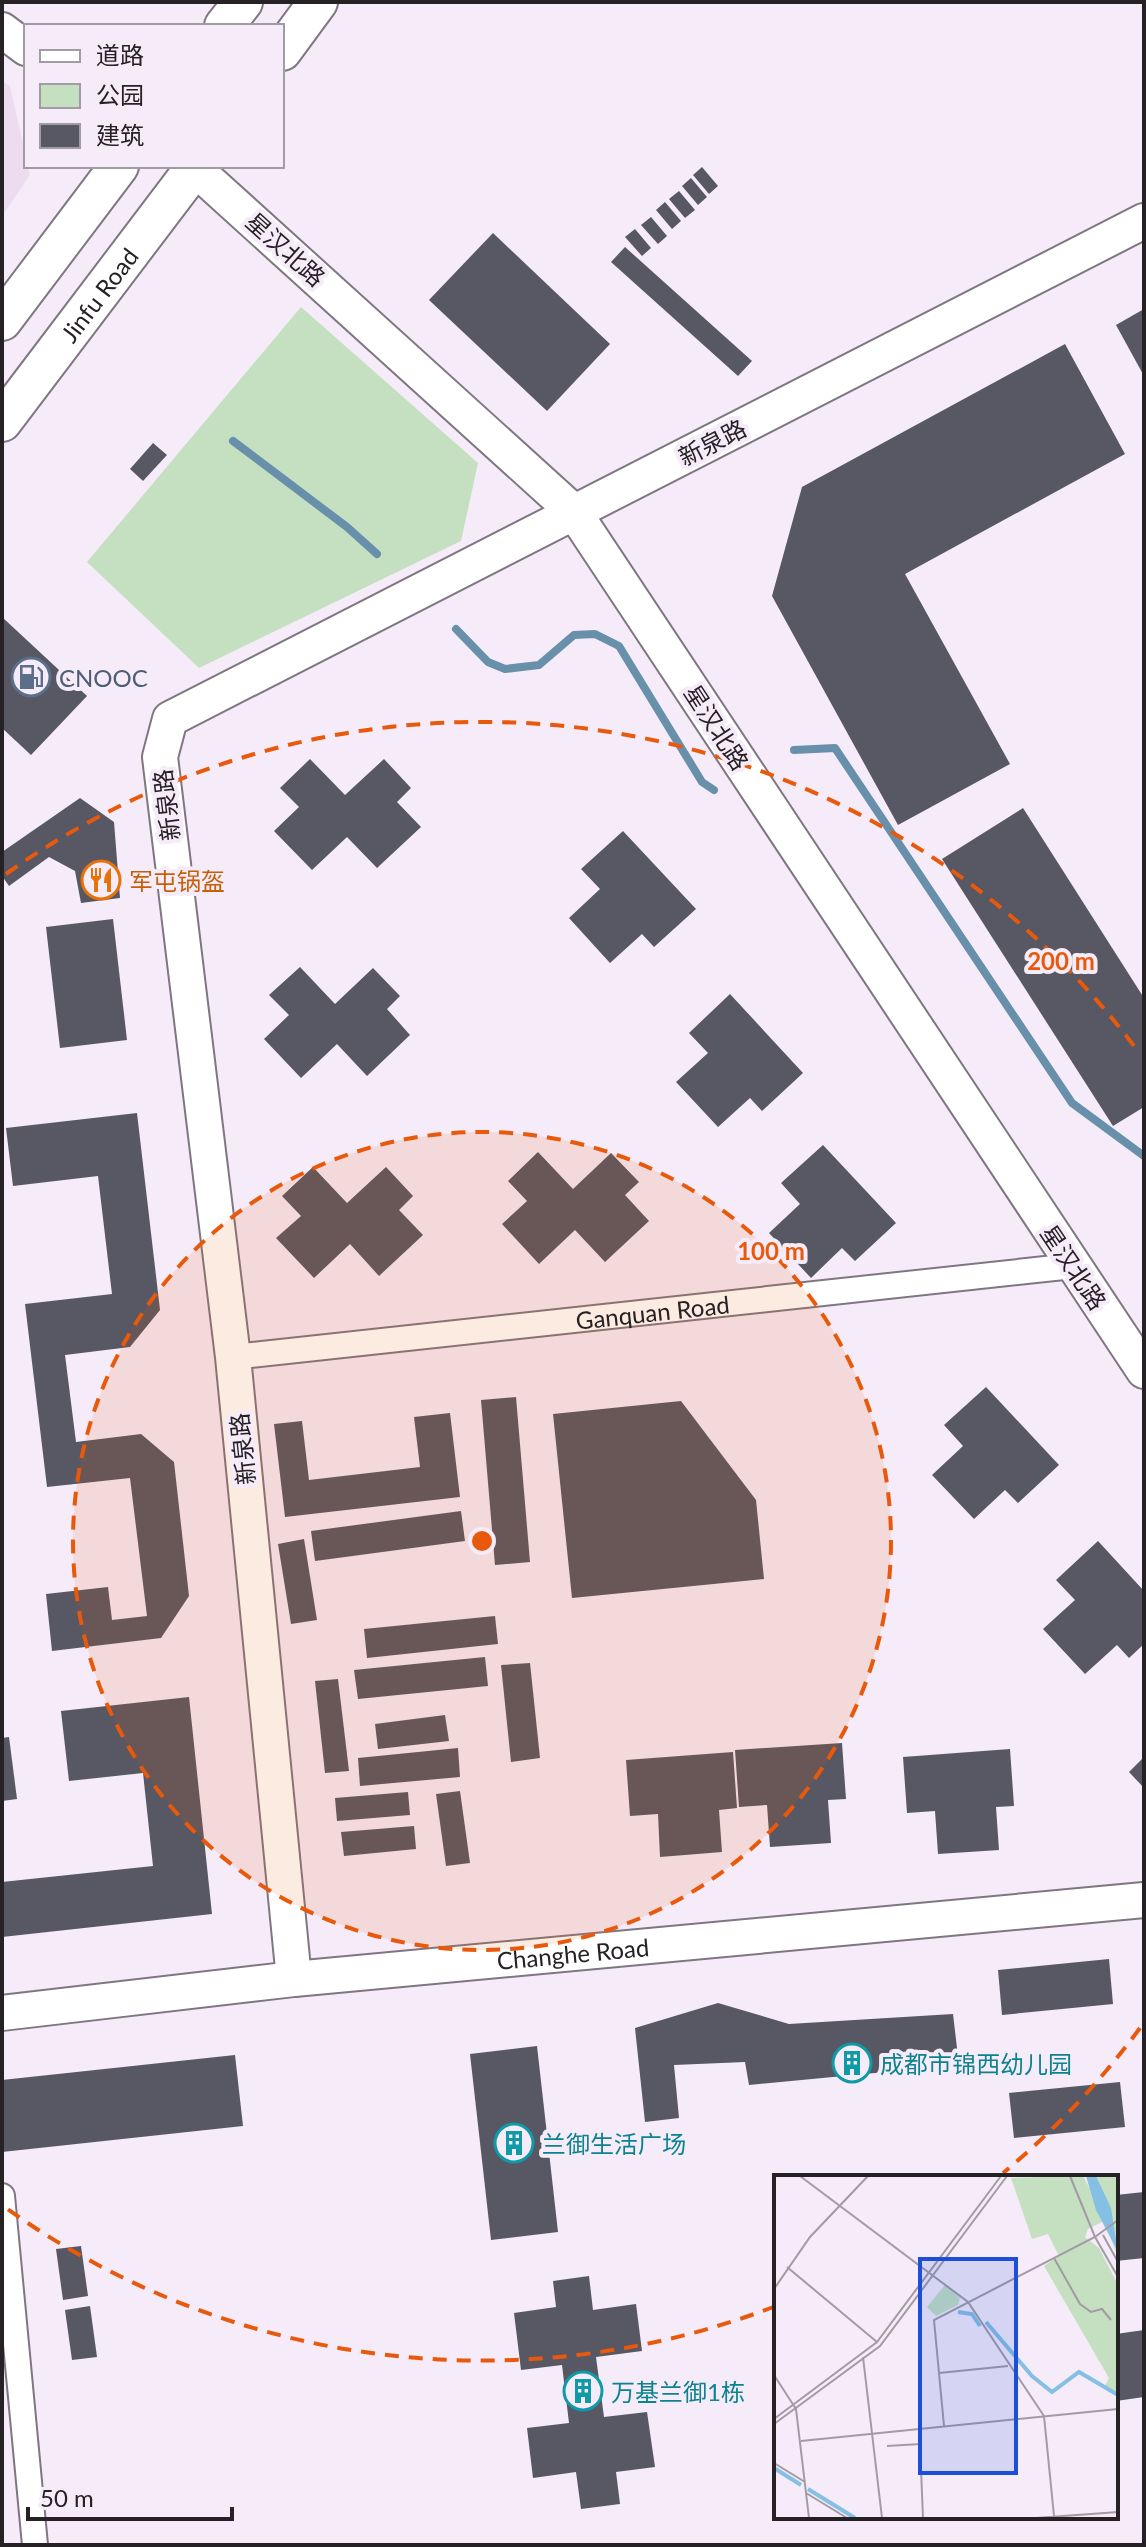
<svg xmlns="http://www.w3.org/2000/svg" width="1146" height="2547" viewBox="0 0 1146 2547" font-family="Lato,'Noto Sans SC',sans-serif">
  <rect width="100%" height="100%" fill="#f6ebf8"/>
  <!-- built -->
  <polygon fill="#eddcef" points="2,81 10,86 30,175 2,216"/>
  <!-- green -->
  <polygon fill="#c4e0c1" points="301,307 478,463 461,541 199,668 87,562"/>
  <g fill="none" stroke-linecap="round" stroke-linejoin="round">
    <!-- stream -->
    <g stroke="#6890ab" stroke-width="8">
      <polyline points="233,441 347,527 377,554"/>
      <polyline points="456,629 488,662 505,669 539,665 574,635 595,634 619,646 702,782 714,790"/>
      <polyline points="794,750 835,748 1072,1103 1144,1156"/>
    </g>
  </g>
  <!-- building -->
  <g fill="#585764">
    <polygon points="702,167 718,186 709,194 693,175"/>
    <polygon points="691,178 707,197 698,205 682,186"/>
    <polygon points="679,191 695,210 685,218 669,199"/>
    <polygon points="665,202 681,221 672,229 656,210"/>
    <polygon points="651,217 667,236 658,244 641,225"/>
    <polygon points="635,229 651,248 642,256 625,237"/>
    <polygon points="493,233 610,344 547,411 429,300"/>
    <polygon points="625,247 752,361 738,376 611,262"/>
    <polygon points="1144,309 1144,376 1116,325"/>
    <polygon points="1065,344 1125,454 905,574 1010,764 898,825 772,596 802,487"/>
    <polygon points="153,443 167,455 143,481 130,469"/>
    <polygon points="2,617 87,696 31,755 2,728"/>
    <polygon points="310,759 345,795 384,759 411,788 397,802 421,827 377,868 347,837 312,870 274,831 299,807 280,788"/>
    <polygon points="80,798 114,822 120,898 81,903 75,871 49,857 9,886 2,876 2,852"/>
    <polygon points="1023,808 1144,998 1144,1107 1113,1126 942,859"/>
    <polygon points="623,831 696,909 654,947 642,934 610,963 569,918 600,889 581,869"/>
    <polygon points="113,919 127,1040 60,1048 46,927"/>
    <polygon points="300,967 335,1004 373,968 400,996 387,1009 410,1035 367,1076 337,1044 301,1078 264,1039 289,1015 269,995"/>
    <polygon points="730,994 803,1073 762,1111 750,1098 718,1127 676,1082 708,1053 689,1033"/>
    <polygon points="137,1113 160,1310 130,1347 65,1355 76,1442 141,1434 174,1462 189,1596 161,1638 52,1651 46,1594 108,1587 112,1620 147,1616 130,1478 47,1487 25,1304 112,1294 98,1176 13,1186 6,1128"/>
    <polygon points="823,1145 896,1223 855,1261 842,1248 811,1278 769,1233 800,1204 781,1183"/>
    <polygon points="538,1152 573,1189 611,1153 639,1182 625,1195 649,1221 605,1262 575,1230 539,1264 502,1224 527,1201 508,1181"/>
    <polygon points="313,1167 347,1203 386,1167 413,1196 399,1210 423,1235 379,1276 350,1244 314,1278 276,1238 301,1216 282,1196"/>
    <polygon points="986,1387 1059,1465 1018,1503 1005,1490 974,1519 932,1475 963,1446 944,1425"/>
    <polygon points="516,1397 530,1562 495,1565 481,1400"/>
    <polygon points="681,1401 756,1500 764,1579 572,1598 553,1414"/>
    <polygon points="450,1413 460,1497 285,1517 274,1424 302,1421 309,1480 420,1467 414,1417"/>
    <polygon points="461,1511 465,1541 315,1561 311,1531"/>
    <polygon points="304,1539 317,1620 291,1624 278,1544"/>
    <polygon points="1098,1541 1144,1591 1144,1644 1129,1658 1117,1645 1085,1674 1043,1629 1075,1600 1056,1580"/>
    <polygon points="495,1616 498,1644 367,1658 364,1629"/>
    <polygon points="485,1657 488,1686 358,1699 354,1670"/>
    <polygon points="530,1663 540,1758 511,1762 501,1665"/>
    <polygon points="338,1679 349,1771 325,1773 315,1681"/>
    <polygon points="189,1697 212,1914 2,1937 2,1882 153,1866 143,1773 69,1781 61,1711"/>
    <polygon points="445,1715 449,1741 378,1749 375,1724"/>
    <polygon points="9,1737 17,1799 2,1801 2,1738"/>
    <polygon points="842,1743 846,1799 828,1800 831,1843 770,1847 767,1805 739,1807 735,1750"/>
    <polygon points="458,1748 460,1777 360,1786 358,1758"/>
    <polygon points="1010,1749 1014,1806 996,1807 999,1850 938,1854 935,1811 907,1813 903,1757"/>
    <polygon points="733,1752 737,1808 719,1810 722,1852 660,1857 658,1814 630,1816 626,1760"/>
    <polygon points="1144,1757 1144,1788 1129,1772"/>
    <polygon points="460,1791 470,1863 446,1866 436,1794"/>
    <polygon points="408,1792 410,1815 337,1821 335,1798"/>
    <polygon points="414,1826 416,1849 344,1856 341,1832"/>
    <polygon points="1109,1959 1113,2004 1002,2015 998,1970"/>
    <polygon points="718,2003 789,2024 953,2014 959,2065 749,2085 745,2062 674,2065 679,2118 645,2122 635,2028"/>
    <polygon points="537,2046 558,2232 491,2240 470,2054"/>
    <polygon points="235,2055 243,2126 2,2152 2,2080"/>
    <polygon points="1120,2082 1125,2127 1014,2138 1009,2093"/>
    <polygon points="1144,2192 1144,2258 1116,2261 1116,2195"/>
    <polygon points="81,2246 88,2296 63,2300 56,2249"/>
    <polygon points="589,2276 593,2310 636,2304 642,2351 596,2357 604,2417 647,2412 655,2467 616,2472 620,2504 581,2509 576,2472 533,2478 527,2428 569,2423 562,2365 521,2370 514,2313 556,2307 553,2281"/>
    <polygon points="90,2306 97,2357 72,2360 65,2310"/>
    <polygon points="1144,2330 1144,2397 1116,2401 1116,2334"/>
  </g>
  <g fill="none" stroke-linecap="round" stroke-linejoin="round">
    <!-- street casing -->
    <g stroke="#7f7681" stroke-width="28">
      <g id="street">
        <path id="s1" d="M 233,1357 L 1073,1266"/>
        <polyline points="2,2196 35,2545"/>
      </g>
    </g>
    <!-- secondary casing -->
    <g stroke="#7f7681" stroke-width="38">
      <g id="secondary">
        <polyline points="2,30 26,48"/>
        <polyline points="192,166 574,512 1144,1371"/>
        <polyline points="294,1979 233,1357 160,757 170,719 1144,221"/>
        <path id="s2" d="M 2,2013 L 294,1979 L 1144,1900"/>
      </g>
    </g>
    <!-- primary casing -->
    <g stroke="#7f7681" stroke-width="42">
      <g id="primary">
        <polyline points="224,26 243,2"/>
        <polyline points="282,51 318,2"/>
        <polyline points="2,321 119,166"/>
        <path id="s3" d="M 2,422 L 196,166"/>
      </g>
    </g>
    <!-- street -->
    <use href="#street" stroke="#fff" stroke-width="24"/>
    <!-- secondary -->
    <use href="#secondary" stroke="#fff" stroke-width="34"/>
    <!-- primary -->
    <use href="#primary" stroke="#fff" stroke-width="38"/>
  </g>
  <!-- distance rings -->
  <circle cx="482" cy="1541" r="409" fill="#e8590c" fill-opacity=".12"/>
  <g fill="none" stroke="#e8590c" stroke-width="4" stroke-dasharray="14 10">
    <circle cx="482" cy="1541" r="409"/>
    <path d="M1140 2028A819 819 0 0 1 1003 2173M776 2306A819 819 0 0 1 6 2208M6 874A819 819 0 0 1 1140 1054"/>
  </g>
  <!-- icons -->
  <defs>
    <g id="fuel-ring" transform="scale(2)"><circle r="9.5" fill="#f6ebf8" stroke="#5c6f8a" stroke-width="1.5"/><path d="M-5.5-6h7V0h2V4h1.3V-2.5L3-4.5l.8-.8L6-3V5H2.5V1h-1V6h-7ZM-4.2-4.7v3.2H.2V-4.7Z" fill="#5c6f8a"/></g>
    <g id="restaurant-ring" transform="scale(2)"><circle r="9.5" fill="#f6ebf8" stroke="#e8710a" stroke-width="1.5"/><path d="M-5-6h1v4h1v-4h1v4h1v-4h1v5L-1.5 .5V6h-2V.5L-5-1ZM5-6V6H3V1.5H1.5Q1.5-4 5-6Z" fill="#e8710a"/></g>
    <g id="building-ring" transform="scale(2)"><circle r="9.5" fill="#f6ebf8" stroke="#0f9aa8" stroke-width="1.5"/><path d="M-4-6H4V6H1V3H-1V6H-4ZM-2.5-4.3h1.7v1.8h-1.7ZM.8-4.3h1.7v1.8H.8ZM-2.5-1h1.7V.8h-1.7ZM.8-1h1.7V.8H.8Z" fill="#0f9aa8"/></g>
  </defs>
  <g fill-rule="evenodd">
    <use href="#fuel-ring" x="31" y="677"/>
    <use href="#restaurant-ring" x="101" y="880"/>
    <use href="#building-ring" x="852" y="2063"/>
    <use href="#building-ring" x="514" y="2143"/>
    <use href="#building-ring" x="583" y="2391"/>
  </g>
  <g text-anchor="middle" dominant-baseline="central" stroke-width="8" stroke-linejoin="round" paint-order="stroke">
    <!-- street labels -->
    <g font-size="24" fill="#252125" stroke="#f6ebf8">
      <text transform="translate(286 249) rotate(42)">星汉北路</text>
      <text stroke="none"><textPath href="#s3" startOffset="160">Jinfu Road</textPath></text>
      <text transform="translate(712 442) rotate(-27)">新泉路</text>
      <text transform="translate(717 727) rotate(57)">星汉北路</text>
      <text transform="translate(166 805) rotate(-97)">新泉路</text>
      <text transform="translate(1074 1267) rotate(56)">星汉北路</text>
      <text stroke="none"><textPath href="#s1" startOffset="422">Ganquan Road</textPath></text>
      <text transform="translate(242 1449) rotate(-96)">新泉路</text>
      <text stroke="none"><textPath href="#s2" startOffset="574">Changhe Road</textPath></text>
    </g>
    <!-- service labels -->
    <g font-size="24" fill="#4e5e75" stroke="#f6ebf8" text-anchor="start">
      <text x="59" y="677">CNOOC</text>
    </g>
    <!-- food labels -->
    <g font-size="24" fill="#c56008" stroke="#f6ebf8" text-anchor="start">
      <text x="129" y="880">军屯锅盔</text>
    </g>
    <!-- culture labels -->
    <g font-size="24" fill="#0d838f" stroke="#f6ebf8" text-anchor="start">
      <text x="880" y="2063">成都市锦西幼儿园</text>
      <text x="542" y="2143">兰御生活广场</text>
      <text x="611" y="2391">万基兰御1栋</text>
    </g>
  </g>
  <!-- overview -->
  <g transform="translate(774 2175)">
    <rect width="344" height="344" fill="#f6ebf8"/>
    <path d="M 309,1 L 323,27 L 315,1 L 344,1 L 344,82 L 330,46 L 314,54 L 311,62 L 325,73 L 344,110 L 344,218 L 331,211 L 335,203 L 270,91 L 285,81 L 274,59 L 258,64 L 237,3 ZM 171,110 L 186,123 L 184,130 L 162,141 L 153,132 Z" fill="#c4e0c1"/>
    <path d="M 312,1 L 322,1 L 337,33 L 344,77 L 322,35 Z" fill="#85bfe4"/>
    <path fill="none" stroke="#85bfe4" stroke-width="4" d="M 184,137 L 198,139 L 206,151M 212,147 L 258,201 L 278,217 L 305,197 L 344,220M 0,293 L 27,310M 34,314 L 81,343"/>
    <path fill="none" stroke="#a29aa4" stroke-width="2" d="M 26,1 L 194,127 L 270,241 L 280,341M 296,1 L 321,62M 329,60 L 344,87M 321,62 L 344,102M 280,83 L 306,129 L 317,137 L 328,134 L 337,145M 13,92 L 103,167M 0,114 L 36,62 L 94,1M 89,182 L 108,343M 165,198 L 234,191M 0,200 L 22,234 L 35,343M 0,244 L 103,167 L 227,1M 0,249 L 106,171 L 233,1M 170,251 L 160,145 L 321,62 L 344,45M 27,266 L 344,234M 113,271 L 146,269 L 149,343M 0,288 L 31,307M 32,318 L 73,343M 262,343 L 344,337"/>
    <path fill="#1d4ed8" fill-opacity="0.15" stroke="#1d4ed8" stroke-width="4" d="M 146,84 L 242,84 L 242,298 L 146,298 Z"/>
    <rect width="344" height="344" fill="none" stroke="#252125" stroke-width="4"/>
  </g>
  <circle cx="482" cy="1541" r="12" fill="#e8590c" stroke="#f6ebf8" stroke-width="4"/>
  <g font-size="24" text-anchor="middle" font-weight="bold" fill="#e8590c" stroke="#f6ebf8" stroke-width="8" stroke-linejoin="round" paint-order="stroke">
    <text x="1061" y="970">200 m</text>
    <text x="771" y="1260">100 m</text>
  </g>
  <!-- border -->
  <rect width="1146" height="2547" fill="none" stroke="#252125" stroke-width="8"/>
  <!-- legend -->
  <rect x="24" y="24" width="260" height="144" fill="#f6ebf8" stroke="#a29aa4" stroke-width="2"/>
  <rect x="40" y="50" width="40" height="12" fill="#ffffff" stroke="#a29aa4" stroke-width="2"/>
  <text x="96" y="64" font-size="24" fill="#252125">道路</text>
  <rect x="40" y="84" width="40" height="24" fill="#c4e0c1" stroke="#a29aa4" stroke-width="2"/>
  <text x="96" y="104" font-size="24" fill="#252125">公园</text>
  <rect x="40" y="124" width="40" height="24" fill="#585764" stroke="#a29aa4" stroke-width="2"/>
  <text x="96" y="144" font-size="24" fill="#252125">建筑</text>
  <!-- scale -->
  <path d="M28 2507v12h204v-12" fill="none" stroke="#252125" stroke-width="4"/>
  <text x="40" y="2507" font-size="24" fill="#252125" stroke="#f6ebf8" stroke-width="6" paint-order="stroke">50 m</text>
</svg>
